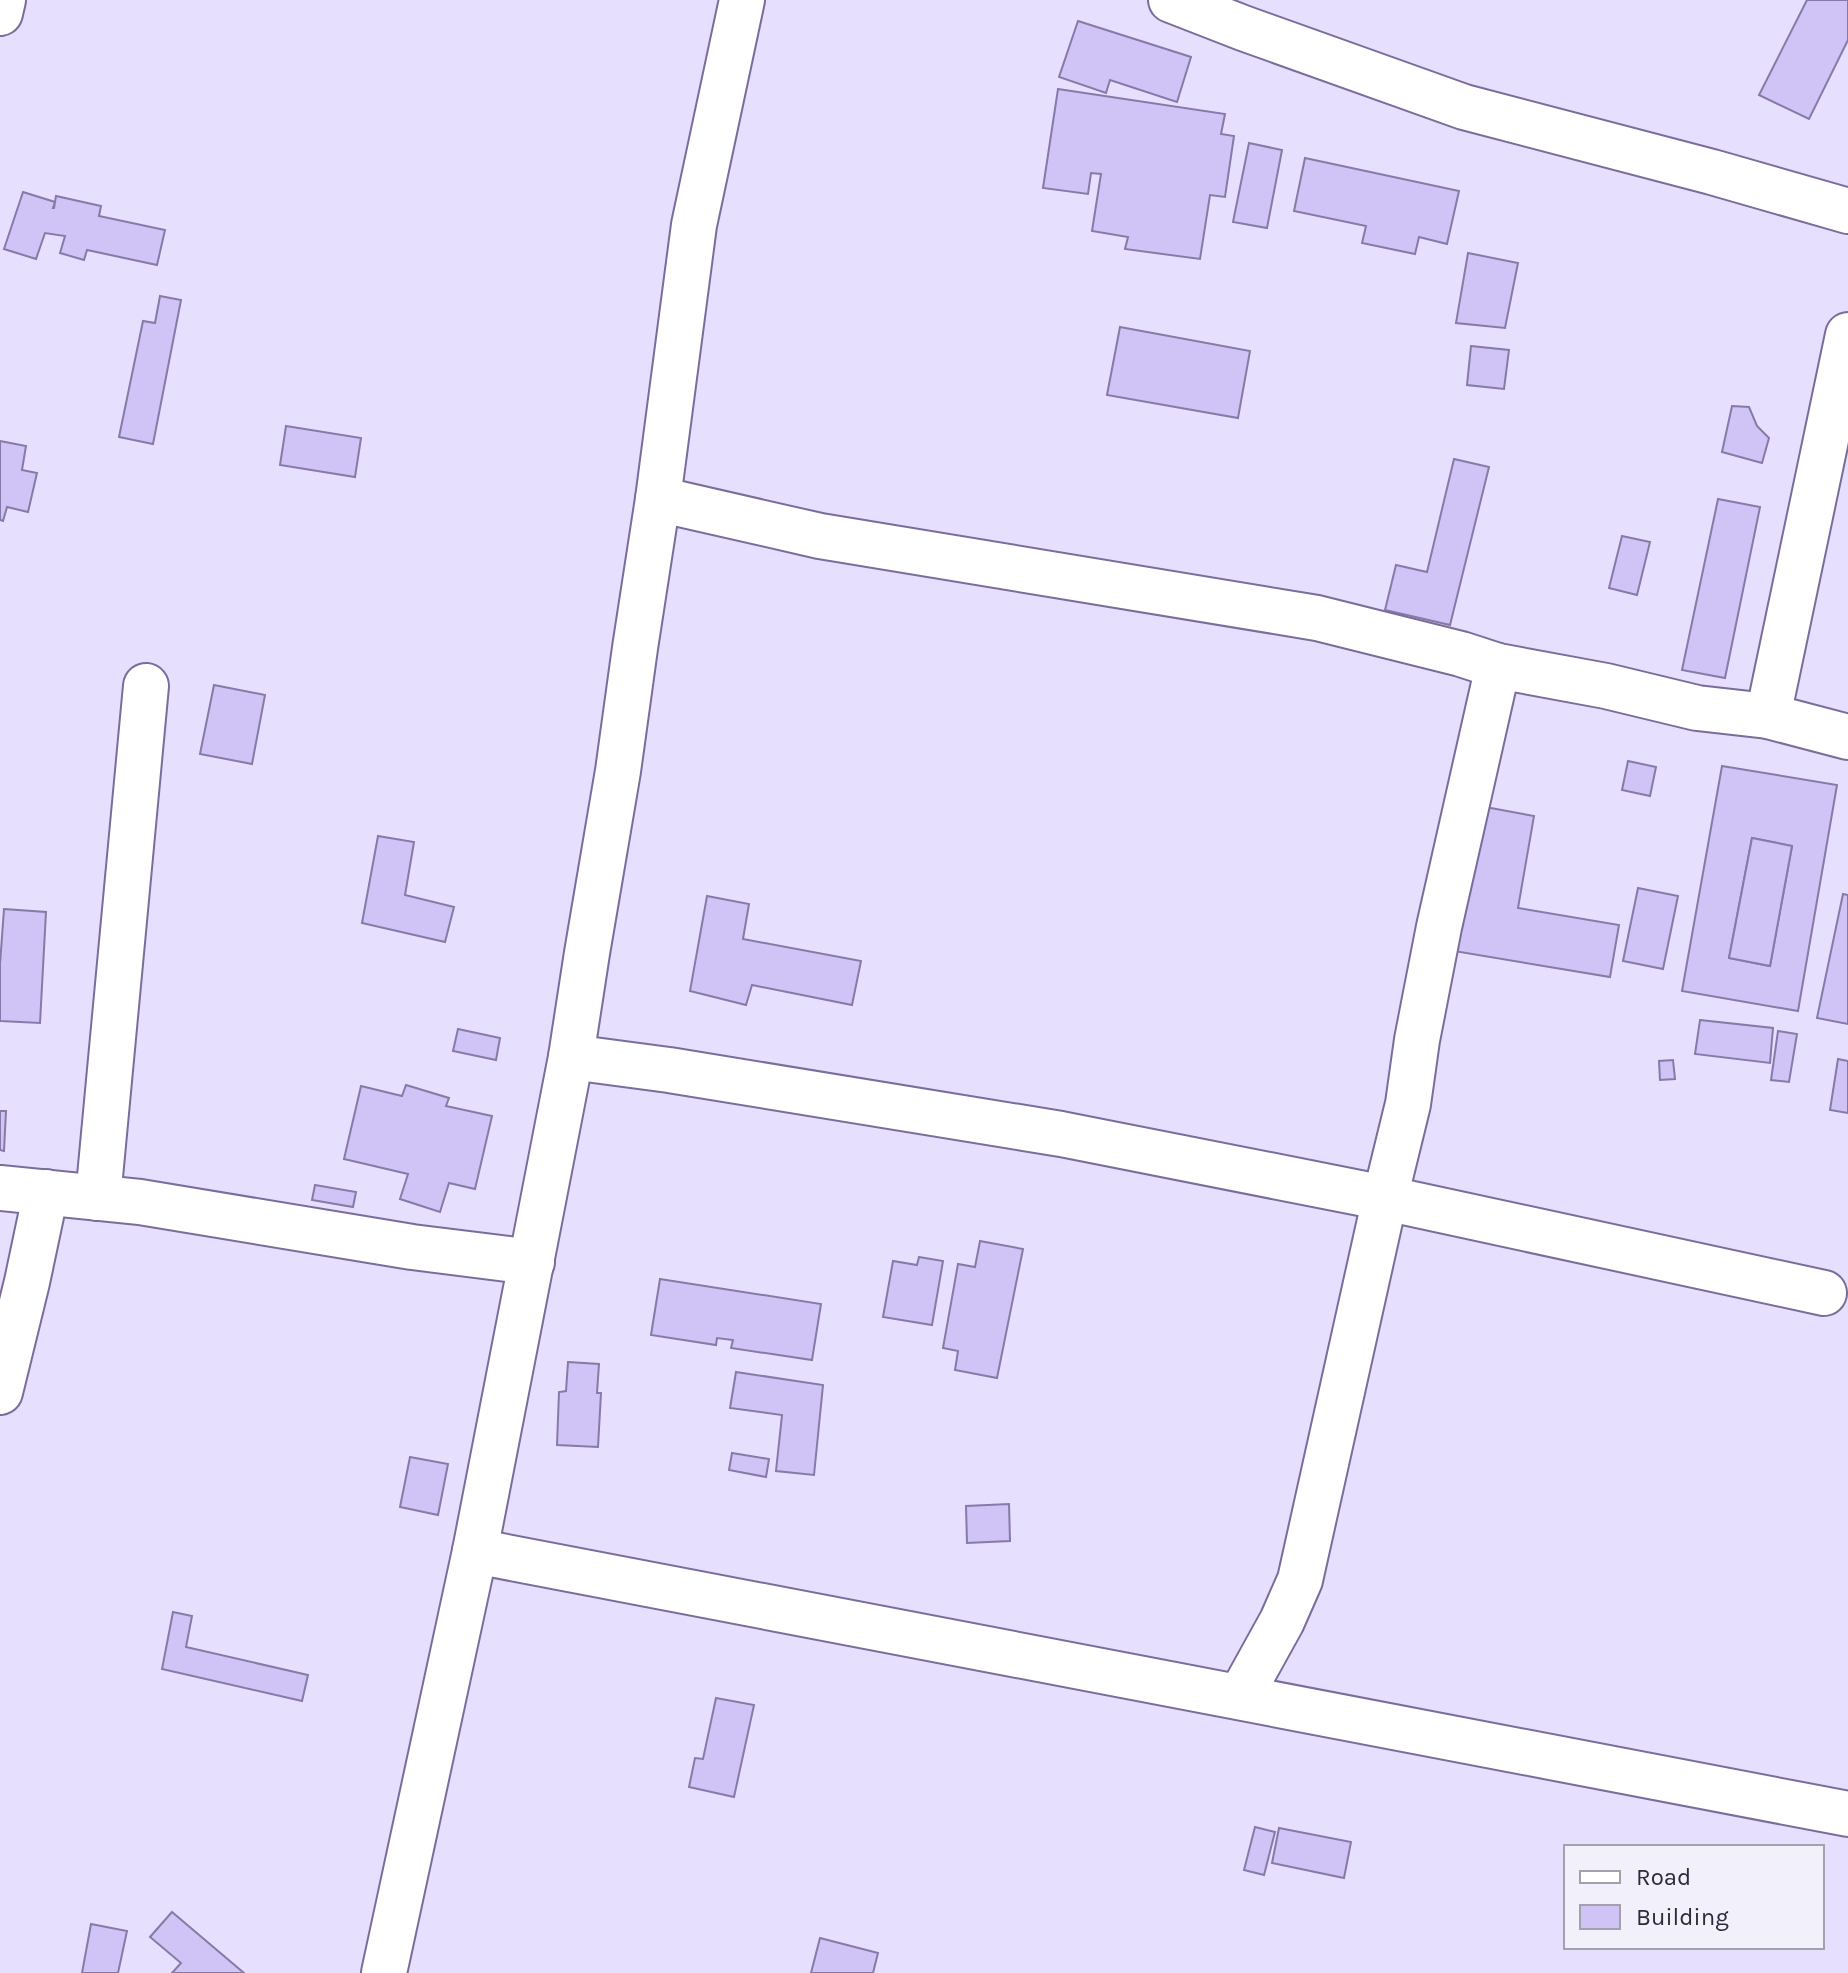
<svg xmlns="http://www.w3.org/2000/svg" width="1848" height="1973" viewBox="0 0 1848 1973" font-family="Karla,sans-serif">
  <rect width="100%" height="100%" fill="#e7dffe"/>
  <!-- building -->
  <g fill="#d0c3f5" stroke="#877aa8" stroke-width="2" fill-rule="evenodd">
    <polygon points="1807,0 1848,0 1848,40 1809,119 1759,95"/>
    <polygon points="1078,21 1191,57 1177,102 1110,80 1106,93 1059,77"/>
    <polygon points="1058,89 1225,114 1221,134 1234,136 1225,197 1210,195 1200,259 1125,249 1128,237 1092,231 1101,174 1091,173 1088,194 1043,188"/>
    <polygon points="1249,143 1282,150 1267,228 1233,222"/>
    <polygon points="1305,158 1459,191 1447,244 1419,237 1415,254 1362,243 1366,226 1294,211"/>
    <polygon points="23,192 55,202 53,208 54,208 56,196 101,206 99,216 165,230 157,265 87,250 84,260 60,253 65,236 45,233 36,259 4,249"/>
    <polygon points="1468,253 1518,263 1505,328 1456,323"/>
    <polygon points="160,296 181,300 153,444 119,437 143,321 155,323"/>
    <polygon points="1120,327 1250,351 1238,418 1107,395"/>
    <polygon points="1471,346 1509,350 1504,389 1467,385"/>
    <polygon points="1732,406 1749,407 1757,426 1769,438 1762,463 1722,452"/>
    <polygon points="286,426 361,438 355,477 280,465"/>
    <polygon points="0,441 26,446 22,470 37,473 28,512 7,507 3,521 0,520"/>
    <polygon points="1454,459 1489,467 1450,625 1385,610 1396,565 1427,572"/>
    <polygon points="1718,499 1760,507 1725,678 1682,670"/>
    <polygon points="1622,536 1650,542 1637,595 1609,588"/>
    <polygon points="214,685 265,695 252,764 200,754"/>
    <polygon points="1628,761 1656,767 1650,796 1622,790"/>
    <path d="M 1722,766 L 1837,785 L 1798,1011 L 1682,991 ZM 1752,838 L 1792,846 L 1770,966 L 1729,958 Z"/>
    <polygon points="1480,806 1534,816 1518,908 1619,925 1610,977 1454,951"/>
    <polygon points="378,836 414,842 405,895 454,907 445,942 362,923"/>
    <polygon points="1752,838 1792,846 1770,966 1729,958"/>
    <polygon points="1638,888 1678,896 1663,969 1623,961"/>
    <polygon points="1843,894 1848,895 1848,1024 1817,1018"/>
    <polygon points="707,896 749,904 743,939 861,961 852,1005 752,985 746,1005 690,991"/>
    <polygon points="4,909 46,912 40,1023 0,1021 0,964"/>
    <polygon points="1700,1020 1773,1028 1770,1063 1695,1054"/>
    <polygon points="458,1029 500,1038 496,1060 453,1051"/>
    <polygon points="1778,1031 1797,1034 1789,1082 1771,1080"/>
    <polygon points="1838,1059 1848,1061 1848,1113 1830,1110"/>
    <polygon points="1673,1060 1675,1079 1660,1080 1659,1061"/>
    <polygon points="406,1085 449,1098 446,1106 492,1116 475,1189 449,1183 440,1212 400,1199 408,1174 344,1159 361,1086 402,1096"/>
    <polygon points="0,1111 6,1111 4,1151 0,1150"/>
    <polygon points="315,1185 356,1192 353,1207 312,1200"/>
    <polygon points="980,1241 1023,1249 997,1378 955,1370 958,1351 943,1348 958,1264 975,1267"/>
    <polygon points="919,1257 943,1261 932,1325 883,1317 893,1261 917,1265"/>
    <polygon points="660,1279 821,1304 812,1360 731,1348 733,1340 717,1338 716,1345 651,1335"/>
    <polygon points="568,1362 599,1364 597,1393 601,1393 598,1447 557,1445 559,1392 566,1391"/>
    <polygon points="736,1372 823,1385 814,1475 776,1471 782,1415 730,1408"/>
    <polygon points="732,1453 769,1459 766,1477 729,1470"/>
    <polygon points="410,1457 448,1464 438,1515 400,1507"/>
    <polygon points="1009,1504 1010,1541 967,1543 966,1506"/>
    <polygon points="173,1612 192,1616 186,1647 308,1675 302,1701 162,1669"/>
    <polygon points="716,1698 754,1705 734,1797 689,1787 695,1758 703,1759"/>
    <polygon points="1255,1827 1275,1832 1264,1875 1244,1870"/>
    <polygon points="1279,1828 1351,1842 1344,1878 1272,1863"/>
    <polygon points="172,1912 244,1973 172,1973 181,1963 150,1937"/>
    <polygon points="91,1924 127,1931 118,1973 82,1973"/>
    <polygon points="820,1938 878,1953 873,1973 811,1973"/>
  </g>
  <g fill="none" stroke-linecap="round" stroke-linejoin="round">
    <!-- minor casing -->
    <g stroke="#7a6d9b" stroke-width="48">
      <g id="minor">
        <polyline points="1171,0 1243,28 1464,107 1712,172 1848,211"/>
        <polyline points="0,13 3,0"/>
        <polyline points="658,499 820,536 1317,618 1461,654 1498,666 1606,686 1697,708 1768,716 1848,737"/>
        <polyline points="1768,716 1848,335"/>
        <polyline points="571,1057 669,1070 1061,1134 1385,1198 1824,1293"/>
        <polyline points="0,1188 140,1202 412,1247 532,1262"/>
        <polyline points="98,1198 146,686"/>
        <polyline points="0,1392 27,1282 46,1192"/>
        <polyline points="475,1551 1848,1814"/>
        <polyline points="1240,1697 1282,1621 1300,1580 1385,1198 1408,1104 1417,1040 1439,927 1498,666"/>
        <polyline points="384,1973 475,1551 571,1057 587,953 618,771 635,648 658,499 694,225 742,0"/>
      </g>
    </g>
    <!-- minor -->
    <use href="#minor" stroke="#fff" stroke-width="44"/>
  </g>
  <!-- legend -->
  <rect x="1564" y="1845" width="260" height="104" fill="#f2f0fa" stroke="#a4a0ae" stroke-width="2"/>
  <rect x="1580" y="1871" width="40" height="12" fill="#ffffff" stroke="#a4a0ae" stroke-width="2"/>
  <text x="1636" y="1885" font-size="24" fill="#2e293c">Road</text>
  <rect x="1580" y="1905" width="40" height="24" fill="#d0c3f5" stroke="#a4a0ae" stroke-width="2"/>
  <text x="1636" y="1925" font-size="24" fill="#2e293c">Building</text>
</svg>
